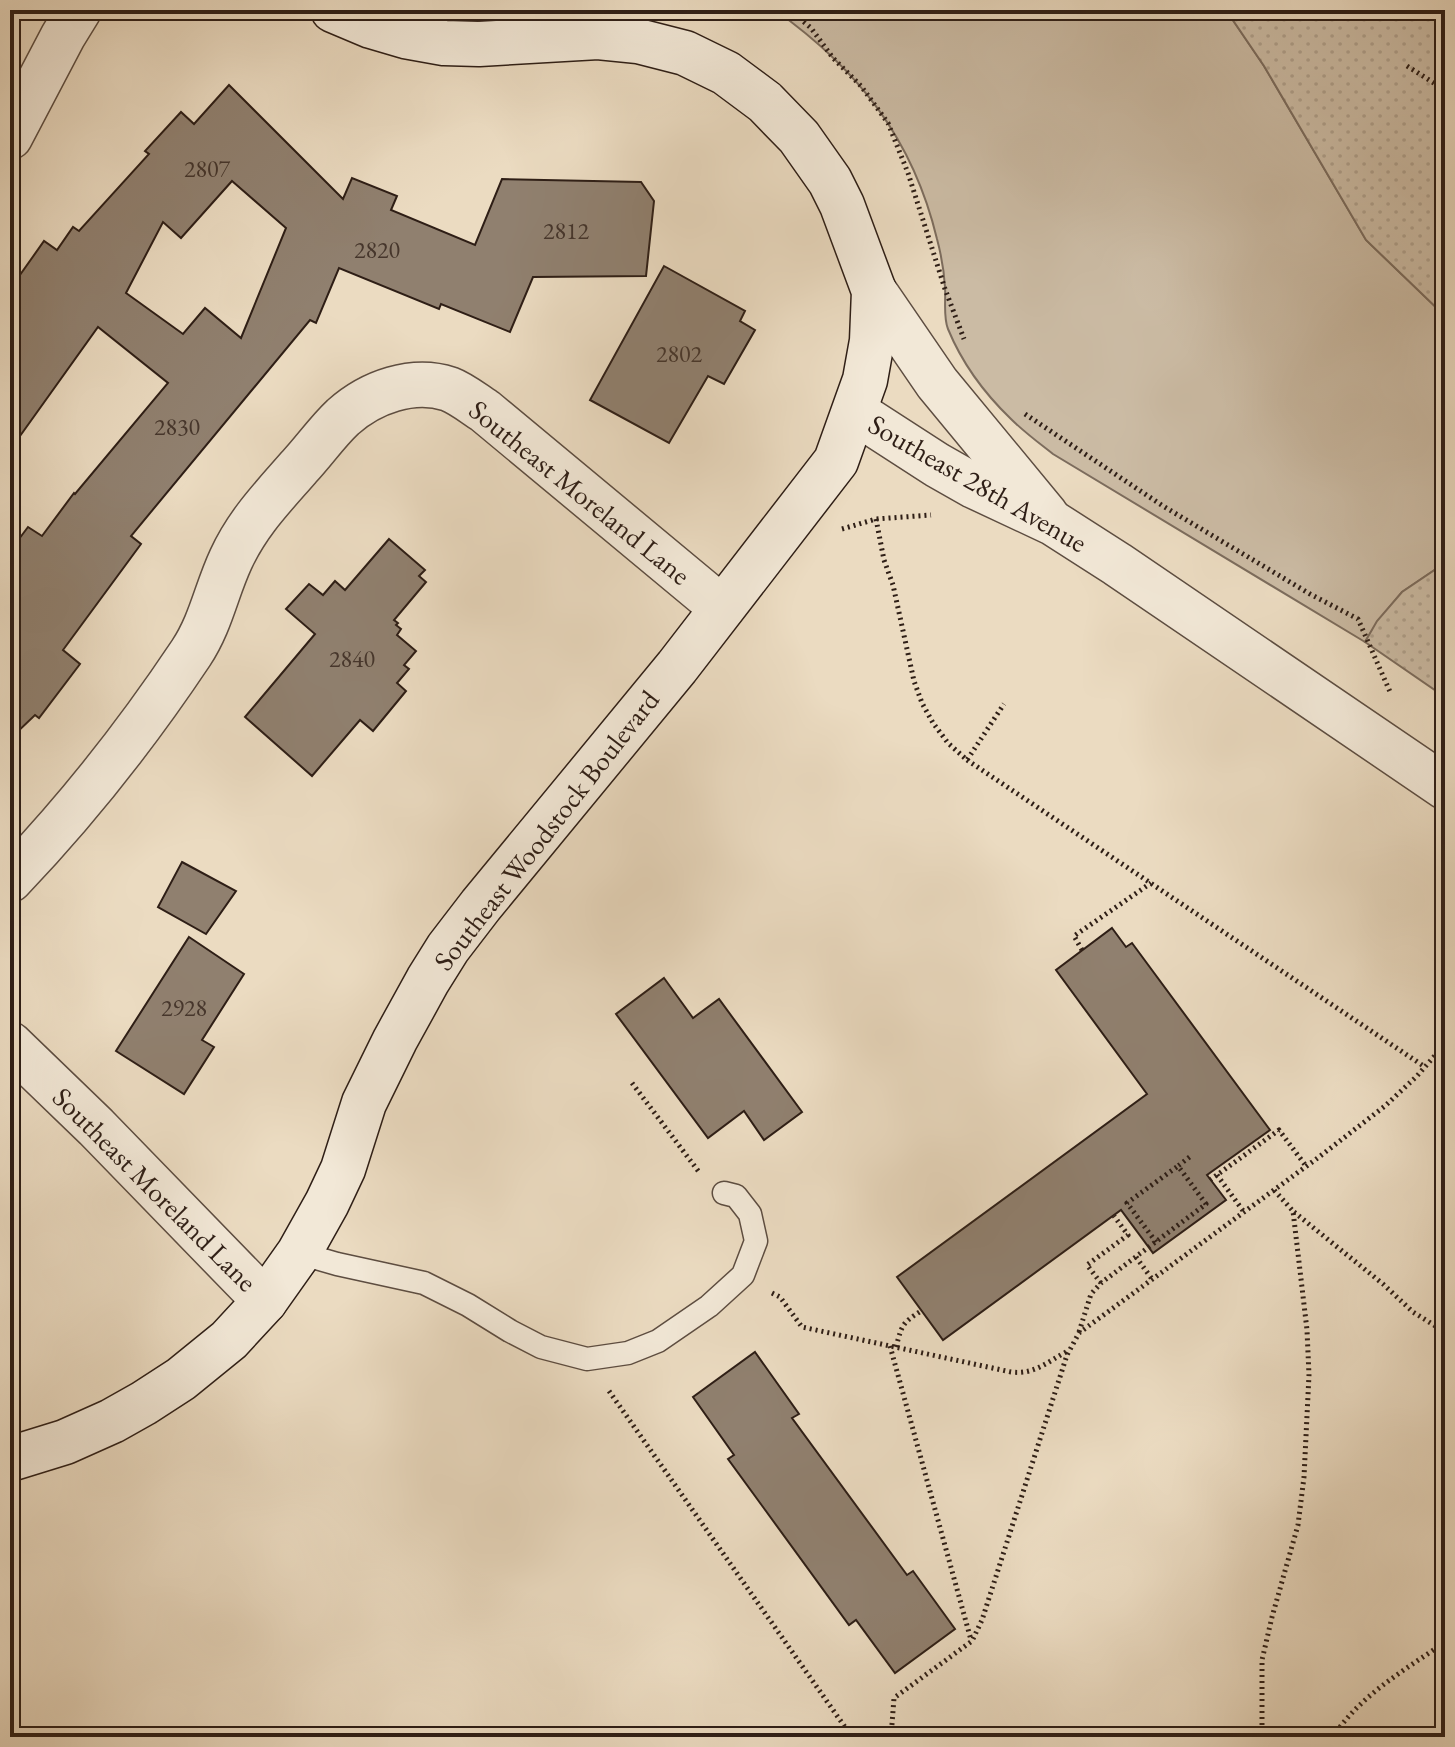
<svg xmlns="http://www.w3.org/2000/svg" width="1455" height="1747" viewBox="0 0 1455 1747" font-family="'EB Garamond',serif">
  <defs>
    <pattern id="garden-dots" width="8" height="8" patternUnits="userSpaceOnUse" patternTransform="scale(2)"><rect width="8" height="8" fill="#cbbba4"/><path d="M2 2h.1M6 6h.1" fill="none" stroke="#afa08c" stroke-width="1.8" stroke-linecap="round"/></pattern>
  </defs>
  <rect width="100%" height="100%" fill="#ebdbc1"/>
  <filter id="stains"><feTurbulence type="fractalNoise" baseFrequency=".0025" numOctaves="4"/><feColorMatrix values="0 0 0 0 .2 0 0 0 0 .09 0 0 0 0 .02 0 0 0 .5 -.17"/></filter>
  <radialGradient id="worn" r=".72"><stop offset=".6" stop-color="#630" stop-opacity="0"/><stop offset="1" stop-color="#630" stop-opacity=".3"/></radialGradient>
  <!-- grass -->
  <path fill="#cbbba4" stroke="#7c6c5d" stroke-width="2" d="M 775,10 L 1226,10 L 1264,66 L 1366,240 L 1445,316 L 1445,563 L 1402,592 L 1378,621 L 1365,642 L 1053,454 C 1039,443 1024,432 1011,419 C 985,394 962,363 948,329 C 943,317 946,300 945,287 C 944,271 941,254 937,239 C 913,139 858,69 775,10 Z"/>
  <!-- garden -->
  <g fill="url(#garden-dots)" stroke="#7c6c5d" stroke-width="2">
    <polygon points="1226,10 1445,10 1445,316 1366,240 1264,66"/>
    <polygon points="1445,563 1445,697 1365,642 1377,621 1402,592"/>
  </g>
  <!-- building -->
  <g fill="#90806f" stroke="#2e1e16" stroke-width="2" fill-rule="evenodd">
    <path d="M 229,85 L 343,199 L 352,178 L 397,196 L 391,210 L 475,245 L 502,179 L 641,182 L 654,201 L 646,276 L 533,277 L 510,332 L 441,304 L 439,309 L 339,268 L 316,323 L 310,320 L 131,536 L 141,544 L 63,650 L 80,664 L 39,718 L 35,715 L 10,739 L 10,551 L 28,527 L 42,536 L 74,493 L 75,494 L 168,383 L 98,327 L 10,450 L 10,289 L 44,241 L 57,250 L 73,227 L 79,231 L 149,154 L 145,151 L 181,112 L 194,124 ZM 232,181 L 286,228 L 241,338 L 205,308 L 183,334 L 126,293 L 163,222 L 181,238 Z"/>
    <polygon points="664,266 745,311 740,321 755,330 724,384 708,376 669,443 590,400"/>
    <polygon points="389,539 425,570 419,576 426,582 394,620 398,623 396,625 401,629 397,635 416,651 404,665 409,669 397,683 406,691 373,731 360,720 312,776 245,717 315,634 286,609 309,584 323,595 335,581 345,590"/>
    <polygon points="182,862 236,891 206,934 158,907"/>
    <polygon points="1112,928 1126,947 1132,943 1270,1130 1207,1175 1226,1200 1153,1253 1121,1210 943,1340 897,1277 1147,1094 1056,970"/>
    <polygon points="189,937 244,974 202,1040 214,1047 184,1094 116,1051"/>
    <polygon points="664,978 693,1018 719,999 802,1112 764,1140 744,1111 708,1138 616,1014"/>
    <polygon points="755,1352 799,1414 792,1418 907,1575 913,1571 955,1629 895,1673 856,1620 849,1625 728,1459 734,1455 693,1397"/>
  </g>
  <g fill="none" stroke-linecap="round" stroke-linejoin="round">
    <!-- service casing -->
    <g stroke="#5d4d41" stroke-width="25">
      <polyline id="service" points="299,1253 337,1264 424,1283 468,1305 510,1331 541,1347 587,1359 628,1353 658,1341 709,1306 743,1275 756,1241 750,1214 736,1196 724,1193"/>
    </g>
    <!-- minor casing -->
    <g stroke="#5d4d41" stroke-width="47">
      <g id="minor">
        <polyline points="10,137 63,36 79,10"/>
        <path d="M 10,880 C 77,810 137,734 191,653 C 211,623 216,591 231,559 C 248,522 273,497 299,467 C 314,451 327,432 343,417 C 371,392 413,377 449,389 C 462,394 474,404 485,411 L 722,608"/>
        <polyline points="10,1044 96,1127 265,1301"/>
      </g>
    </g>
    <!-- tertiary casing -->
    <g stroke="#5d4d41" stroke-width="47">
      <g id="tertiary">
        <polyline points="874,291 937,383 1046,515"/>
        <polyline points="855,412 937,465 974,486 1053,523 1117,564 1445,787"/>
      </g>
    </g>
    <!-- secondary casing -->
    <g stroke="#2e1e16" stroke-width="47">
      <polyline id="secondary" points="10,1459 65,1442 112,1421 144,1403 181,1379 229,1340 265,1301 299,1253 327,1203 343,1169 364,1103 395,1040 428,980 448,948 481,905 677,667 836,461 865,380 872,341 874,291 842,205 830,181 799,137 765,102 726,73 685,53 638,41 598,37 479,44 444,43 405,36 371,26 333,10"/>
    </g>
    <!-- path -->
    <g stroke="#2e1e16" stroke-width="5" stroke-dasharray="2 4" stroke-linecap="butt">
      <polyline points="790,10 811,28 833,58 861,86 888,123 908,173 945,289 964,339"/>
      <polyline points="1407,66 1445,90"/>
      <polyline points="1025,414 1163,506 1310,594 1358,619 1391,694"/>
      <polyline points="876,519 884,560 893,585 914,681 922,703 933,723 948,743 967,760 1004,704"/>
      <polyline points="842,529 876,519 931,515"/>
      <polyline points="967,760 1425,1067"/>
      <polyline points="1082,950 1074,936 1151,883"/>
      <polyline points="632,1083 699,1172"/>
      <polyline points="1217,1175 1244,1212"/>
      <polyline points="1210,1180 1279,1130 1306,1166"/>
      <polyline points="1294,1212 1383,1284 1413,1312 1445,1332"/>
      <polyline points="1156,1242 1127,1203 1178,1166"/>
      <polyline points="1136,1257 1152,1279"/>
      <polyline points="1101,1283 1087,1265 1128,1235 1114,1216"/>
      <path d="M 772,1293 L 780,1297 L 802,1327 L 1011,1372 C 1035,1375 1048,1361 1068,1351"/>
      <polyline points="1079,1332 1091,1294 1101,1283 1206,1204 1178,1166 1192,1155"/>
      <polyline points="890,1346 971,1640"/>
      <path d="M 896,1347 C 902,1325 902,1323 921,1311"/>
      <polyline points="609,1391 852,1737"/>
      <polyline points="891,1737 894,1698 972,1641 982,1620 1067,1355 1079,1333 1319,1157 1385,1106 1417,1076 1445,1044"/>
      <polyline points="1262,1737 1262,1660 1272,1617 1298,1525 1304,1477 1309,1375 1307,1330 1293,1211 1274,1190"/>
      <path d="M 1333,1737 C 1360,1695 1405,1670 1445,1642"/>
    </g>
    <!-- service -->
    <use href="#service" stroke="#f2e8d7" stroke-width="22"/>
    <!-- minor -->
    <use href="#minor" stroke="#f2e8d7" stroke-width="44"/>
    <!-- tertiary -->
    <use href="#tertiary" stroke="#f2e8d7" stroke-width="44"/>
    <!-- secondary -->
    <use href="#secondary" stroke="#f2e8d7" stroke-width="44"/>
  </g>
  <g text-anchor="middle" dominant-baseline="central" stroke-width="7" stroke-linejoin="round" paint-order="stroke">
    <!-- number labels -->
    <g font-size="24" fill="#46362c">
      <text x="207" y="168">2807</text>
      <text x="566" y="230">2812</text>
      <text x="377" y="249">2820</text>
      <text x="679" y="353">2802</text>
      <text x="177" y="426">2830</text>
      <text x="352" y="658">2840</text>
      <text x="184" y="1007">2928</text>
    </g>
    <!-- street labels -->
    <g font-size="28" fill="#2e1e16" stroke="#f2e8d7">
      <text transform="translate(978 483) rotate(30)">Southeast 28th Avenue</text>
      <text transform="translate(580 492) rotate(39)">Southeast Moreland Lane</text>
      <text transform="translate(546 830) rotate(-52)">Southeast Woodstock Boulevard</text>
      <text transform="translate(155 1189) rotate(45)">Southeast Moreland Lane</text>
    </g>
  </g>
  <!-- margin -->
  <rect width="1455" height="1747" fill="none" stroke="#ebdbc1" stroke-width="40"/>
  <rect x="12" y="12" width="1431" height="1723" fill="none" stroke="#2e1e16" stroke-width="4"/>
  <rect x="20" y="20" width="1415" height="1707" fill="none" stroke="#2e1e16" stroke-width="2"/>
  <rect width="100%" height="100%" filter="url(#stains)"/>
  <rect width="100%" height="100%" fill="url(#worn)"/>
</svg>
